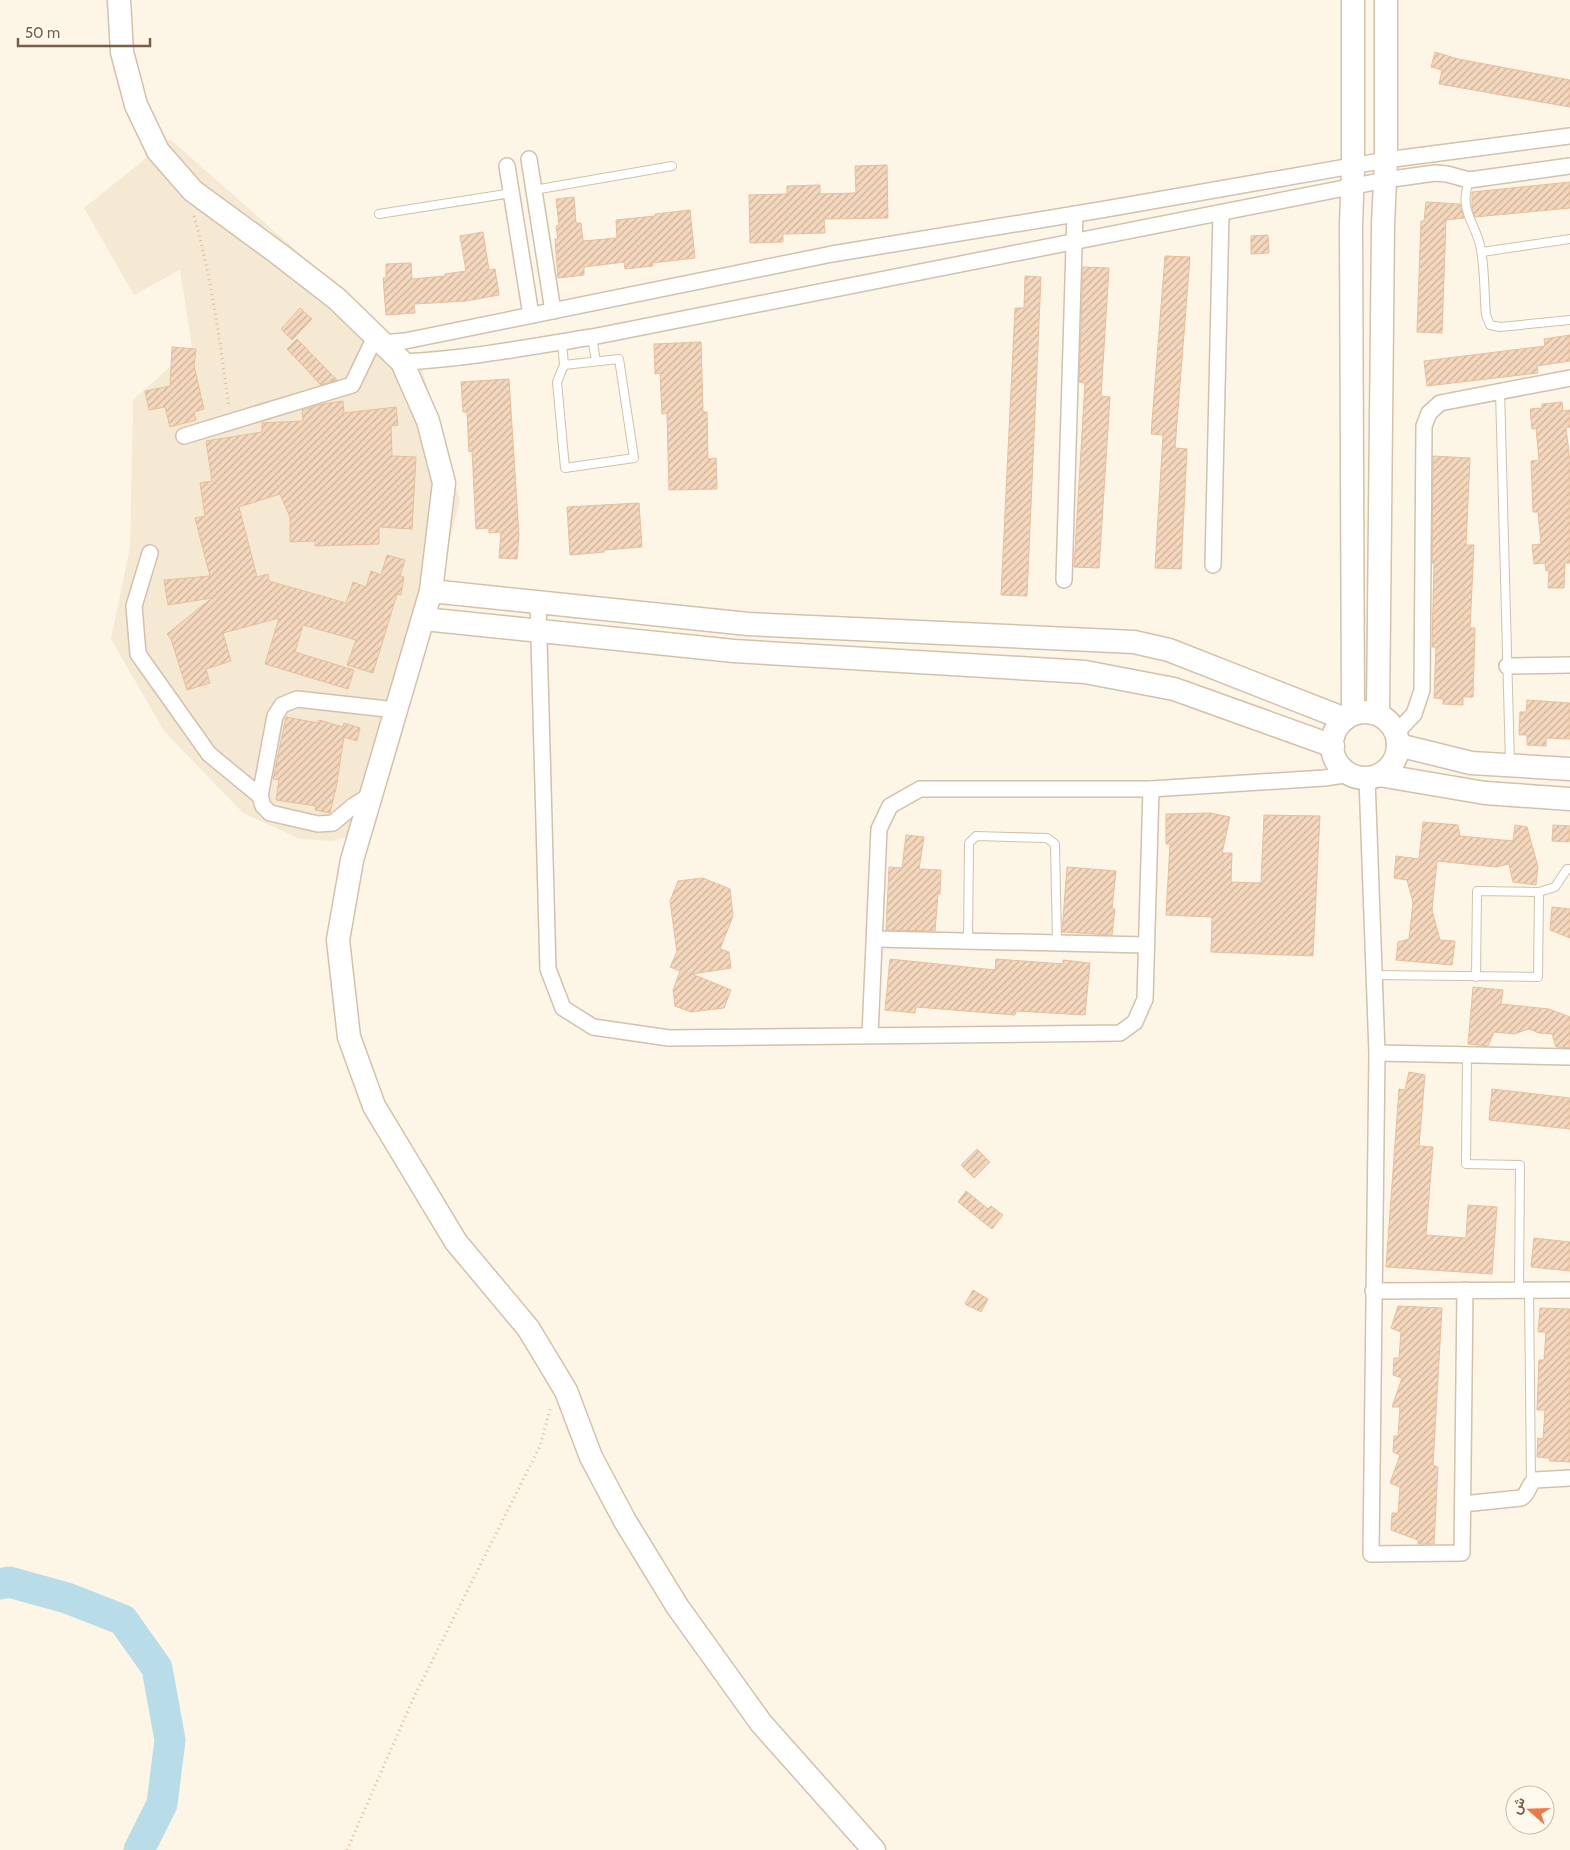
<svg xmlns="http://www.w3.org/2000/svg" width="1570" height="1850" viewBox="0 0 1570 1850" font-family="Cabin,Vazirmatn,sans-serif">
  <defs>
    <pattern id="building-hatch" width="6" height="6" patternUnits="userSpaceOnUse" patternTransform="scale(1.25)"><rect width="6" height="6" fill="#f4d7bc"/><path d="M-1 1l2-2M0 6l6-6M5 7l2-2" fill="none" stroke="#cab29b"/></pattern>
  </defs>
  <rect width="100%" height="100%" fill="#fdf6e6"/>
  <!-- residential -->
  <polygon fill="#f5e9d4" points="170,139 317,269 421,366 460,501 374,829 332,841 300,839 243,813 164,731 111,639 130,547 133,400 192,347 180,270 134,295 84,208"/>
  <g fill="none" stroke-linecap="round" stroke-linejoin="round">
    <!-- river -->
    <polyline stroke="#b9dde8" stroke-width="31" points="0,1584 9,1582 67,1598 123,1620 157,1668 170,1740 162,1804 139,1850"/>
  </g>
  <!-- building -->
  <g fill="url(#building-hatch)" stroke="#e7bf9c">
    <polygon points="1435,52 1458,59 1570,80 1570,107 1439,84 1442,70 1431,67"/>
    <polygon points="887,165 888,218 824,219 825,233 783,234 783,242 750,243 749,195 787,194 787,186 820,185 820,194 856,193 855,166"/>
    <polygon points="1570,182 1570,208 1475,217 1472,208 1472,192"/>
    <polygon points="574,197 576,223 581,223 583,241 617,238 616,220 655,216 655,214 690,210 695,258 652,263 653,266 625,269 624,262 584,267 584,275 558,278 555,239 558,239 556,226 559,225 556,199"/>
    <polygon points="1426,202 1460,204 1464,218 1446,220 1442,333 1417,332 1421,221 1424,221"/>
    <polygon points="483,232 489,270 495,269 499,295 466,301 414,304 415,313 386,315 383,278 386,278 386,264 411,263 412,279 445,276 445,274 466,271 460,236"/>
    <polygon points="1268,235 1269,253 1251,254 1251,236"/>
    <polygon points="1165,256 1190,257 1175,448 1187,449 1181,569 1155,568 1163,435 1151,434"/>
    <polygon points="1083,267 1109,268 1101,396 1110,397 1099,568 1074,567 1085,383 1079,382"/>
    <polygon points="1025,276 1041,277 1027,596 1001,595 1015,308 1024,308"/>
    <polygon points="300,308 312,319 292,340 281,329"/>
    <polygon points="1570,335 1570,361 1537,366 1538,373 1427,386 1424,361 1545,346 1544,339"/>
    <polygon points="297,339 337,380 321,385 287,349"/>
    <polygon points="701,342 703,412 707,412 708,459 716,458 717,489 669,490 667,413 662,414 660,373 655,374 654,344"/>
    <polygon points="172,347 196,349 194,366 204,409 194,412 196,420 170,427 165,407 149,410 145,391 170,386"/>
    <polygon points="509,379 519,535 517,559 499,558 501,532 489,533 489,528 476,529 472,451 469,452 467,412 463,412 461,382"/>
    <polygon points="343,401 344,413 396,407 398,425 391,426 392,456 416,457 412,529 379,527 379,544 315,546 315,541 290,542 290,517 280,494 239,507 257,577 268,574 269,581 346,603 353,582 366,587 371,571 381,575 387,555 405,560 400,576 404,577 401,595 397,594 373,673 347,665 356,640 303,625 295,652 354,670 348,689 265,664 279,618 223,633 231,661 206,669 210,683 187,690 171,639 167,634 212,598 168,605 164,580 210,576 195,518 205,516 200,483 212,481 206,441 262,432 262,423 303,421 302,410 323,404"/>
    <polygon points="1562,402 1563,411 1570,410 1570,427 1566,428 1570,461 1570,563 1565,563 1564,588 1548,588 1549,570 1546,571 1545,563 1534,564 1532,545 1541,544 1538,512 1533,512 1531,461 1539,460 1536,428 1532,429 1530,409 1542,408 1542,404"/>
    <polygon points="1433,456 1470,458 1466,545 1474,545 1470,628 1475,628 1473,697 1463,697 1463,705 1443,704 1443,699 1434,698 1436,647 1432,647 1434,563 1432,563"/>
    <polygon points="639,503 642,547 604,550 604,552 570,555 567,507"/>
    <polygon points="1527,700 1570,703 1570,739 1546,738 1546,746 1527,745 1527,735 1519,735 1520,712 1526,712"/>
    <polygon points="286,717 318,723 319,720 343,727 344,723 360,728 357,741 344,737 336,788 330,813 315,810 316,806 276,800 279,780 273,779"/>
    <polygon points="1210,813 1230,817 1222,853 1232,853 1231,882 1261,883 1264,815 1320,816 1313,956 1211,952 1212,917 1166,915 1170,844 1166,844 1166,814"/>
    <polygon points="1423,822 1458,825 1460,836 1513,841 1515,825 1527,827 1538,867 1536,885 1513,882 1509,864 1496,867 1437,861 1432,910 1440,940 1455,941 1452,965 1396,960 1398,942 1409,939 1413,902 1407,880 1394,878 1396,856 1419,859"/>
    <polygon points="1553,825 1570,826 1569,842 1552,841"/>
    <polygon points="906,835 924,837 919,869 941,870 940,894 938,894 935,931 886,930 889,867 902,868"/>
    <polygon points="1067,867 1116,871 1112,909 1115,909 1112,935 1062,932"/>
    <polygon points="703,878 730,889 733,916 720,949 729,952 731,968 692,974 731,990 724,1008 691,1012 675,1006 673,990 680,971 670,967 677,952 670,901 678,881"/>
    <polygon points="1552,907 1570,909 1570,938 1550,930"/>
    <polygon points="890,959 995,970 996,959 1063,964 1063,960 1090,963 1085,1015 1016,1011 1015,1015 916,1007 915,1013 885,1010"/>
    <polygon points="1473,987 1503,990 1501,1004 1549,1009 1570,1017 1570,1048 1556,1047 1552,1034 1539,1033 1529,1029 1514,1034 1494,1032 1488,1046 1468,1044"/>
    <polygon points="1409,1072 1425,1075 1419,1146 1433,1147 1426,1235 1466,1238 1468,1205 1497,1207 1492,1274 1386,1267 1399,1089 1405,1090"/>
    <polygon points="1492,1089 1570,1098 1570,1129 1489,1120"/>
    <polygon points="977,1149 990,1162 974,1178 961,1165"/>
    <polygon points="966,1191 988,1209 991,1206 1003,1215 992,1229 958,1202"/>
    <polygon points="1534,1238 1570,1242 1570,1271 1531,1267"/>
    <polygon points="973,1290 988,1299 981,1312 965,1304"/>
    <polygon points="1398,1306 1442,1308 1433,1465 1438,1467 1434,1544 1418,1544 1418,1540 1391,1530 1392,1513 1398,1513 1400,1487 1390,1483 1400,1455 1393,1452 1394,1436 1398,1436 1400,1407 1392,1407 1402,1378 1393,1375 1394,1358 1399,1358 1401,1332 1391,1328"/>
    <polygon points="1540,1308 1570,1309 1570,1462 1550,1461 1549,1458 1537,1457 1538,1438 1543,1439 1545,1410 1537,1410 1539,1360 1544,1360 1546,1332 1538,1332"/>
  </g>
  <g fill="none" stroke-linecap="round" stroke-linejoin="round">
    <!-- lane casing -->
    <g stroke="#d1c1ad" stroke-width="10">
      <g id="lane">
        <path d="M 1469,180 C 1458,213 1476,221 1481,250 C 1485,271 1484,294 1486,315 L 1490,325 L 1500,327 L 1570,320"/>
        <polyline points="534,190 672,166"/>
        <polyline points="379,214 512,193"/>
        <polyline points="1482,252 1570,239"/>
        <polyline points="592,337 596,361"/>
        <polyline points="562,342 564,365 557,382 565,468 634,458 619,359 564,365"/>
        <polyline points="1500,391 1510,764"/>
        <polyline points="1539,892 1555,887 1567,869 1570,869"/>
        <polyline points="968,941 969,843 976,836 1047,838 1055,844 1057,943"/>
        <polyline points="1375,975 1538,977 1539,892 1477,891 1476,977"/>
        <polyline points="1467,1057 1466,1164 1520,1165 1519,1290"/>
        <polyline points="1529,1290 1531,1483"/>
      </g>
    </g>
    <!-- street casing -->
    <g stroke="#d1c1ad" stroke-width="18">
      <g id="street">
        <polyline points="529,159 553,311"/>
        <polyline points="507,166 531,315"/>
        <polyline points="383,343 405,341 832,254 1106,209 1386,160 1570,136"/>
        <path d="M 402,362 C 467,359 529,347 592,337 L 1385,180 L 1435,173 L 1447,174 L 1469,180 L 1570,166"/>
        <polyline points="184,436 352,385 376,335"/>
        <polyline points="150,553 134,606 138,654 209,754 260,796"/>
        <polyline points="1213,565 1221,213"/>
        <polyline points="1064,580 1075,214"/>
        <polyline points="538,602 548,969 563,1008 593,1027 669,1038 1120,1033 1135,1022 1145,999 1151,789"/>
        <polyline points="1507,666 1570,665"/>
        <polyline points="1396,733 1414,714 1422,690 1424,426 1429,413 1440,403 1570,378"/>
        <polyline points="1367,778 1377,1053 1371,1554 1462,1553 1465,1290"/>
        <polyline points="372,794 353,806 333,823 318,824 270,813 263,806 260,796 275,716 282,705 297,699 396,710"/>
        <polyline points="875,939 1146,945"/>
        <polyline points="870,1035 879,829 890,806 920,789 1151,789 1324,778 1351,774"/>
        <polyline points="1377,1053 1570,1057"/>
        <polyline points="1373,1291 1570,1290"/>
        <path d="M 1463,1504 L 1521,1498 C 1529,1494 1528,1484 1535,1480 L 1570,1478"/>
      </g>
    </g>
    <!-- secondary casing -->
    <g stroke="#d4c1ab" stroke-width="25">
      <g id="secondary">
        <polyline points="119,0 122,52 136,105 158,151 193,191 279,254 337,299 402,362 428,421 444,483 431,591 352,860 338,940 349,1037 374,1106 456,1242 528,1328 548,1361 566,1391 591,1457 625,1521 677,1606 761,1723 874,1850"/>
        <polyline points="1353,0 1353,167 1351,225 1353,714"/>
        <polyline points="431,591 748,624 1134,642 1169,650 1345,719"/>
        <polyline points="424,619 734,651 1085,672 1174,689 1333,746"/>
        <circle cx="1365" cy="745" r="33"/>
        <polyline points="1378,714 1383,224 1386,160 1386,0"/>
        <polyline points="1398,745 1471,763 1570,769"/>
        <polyline points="1379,775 1485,793 1570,799"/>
      </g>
    </g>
    <!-- path -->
    <g stroke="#d9bb9f" stroke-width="3" stroke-dasharray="1 4" stroke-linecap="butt">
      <path d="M 194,216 C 212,279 220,343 229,407"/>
      <polyline points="347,1850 413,1699 540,1446 551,1406"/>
    </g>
    <!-- lane -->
    <use href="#lane" stroke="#fff" stroke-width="8"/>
    <!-- street -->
    <use href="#street" stroke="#fff" stroke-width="15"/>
    <!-- secondary -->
    <use href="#secondary" stroke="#fff" stroke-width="22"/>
  </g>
  <!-- north arrow -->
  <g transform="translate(1530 1810) rotate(290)"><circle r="24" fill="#fff9ed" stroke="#c9bbab"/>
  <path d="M0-4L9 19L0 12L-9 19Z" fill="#eb7a47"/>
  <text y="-8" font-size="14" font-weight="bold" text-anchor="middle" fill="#775e49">ش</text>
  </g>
  <!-- scale -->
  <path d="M18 38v8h132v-8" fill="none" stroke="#775e49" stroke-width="2.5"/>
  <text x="25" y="38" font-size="15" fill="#775e49" stroke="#fff9ed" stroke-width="4" paint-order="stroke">50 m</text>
</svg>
